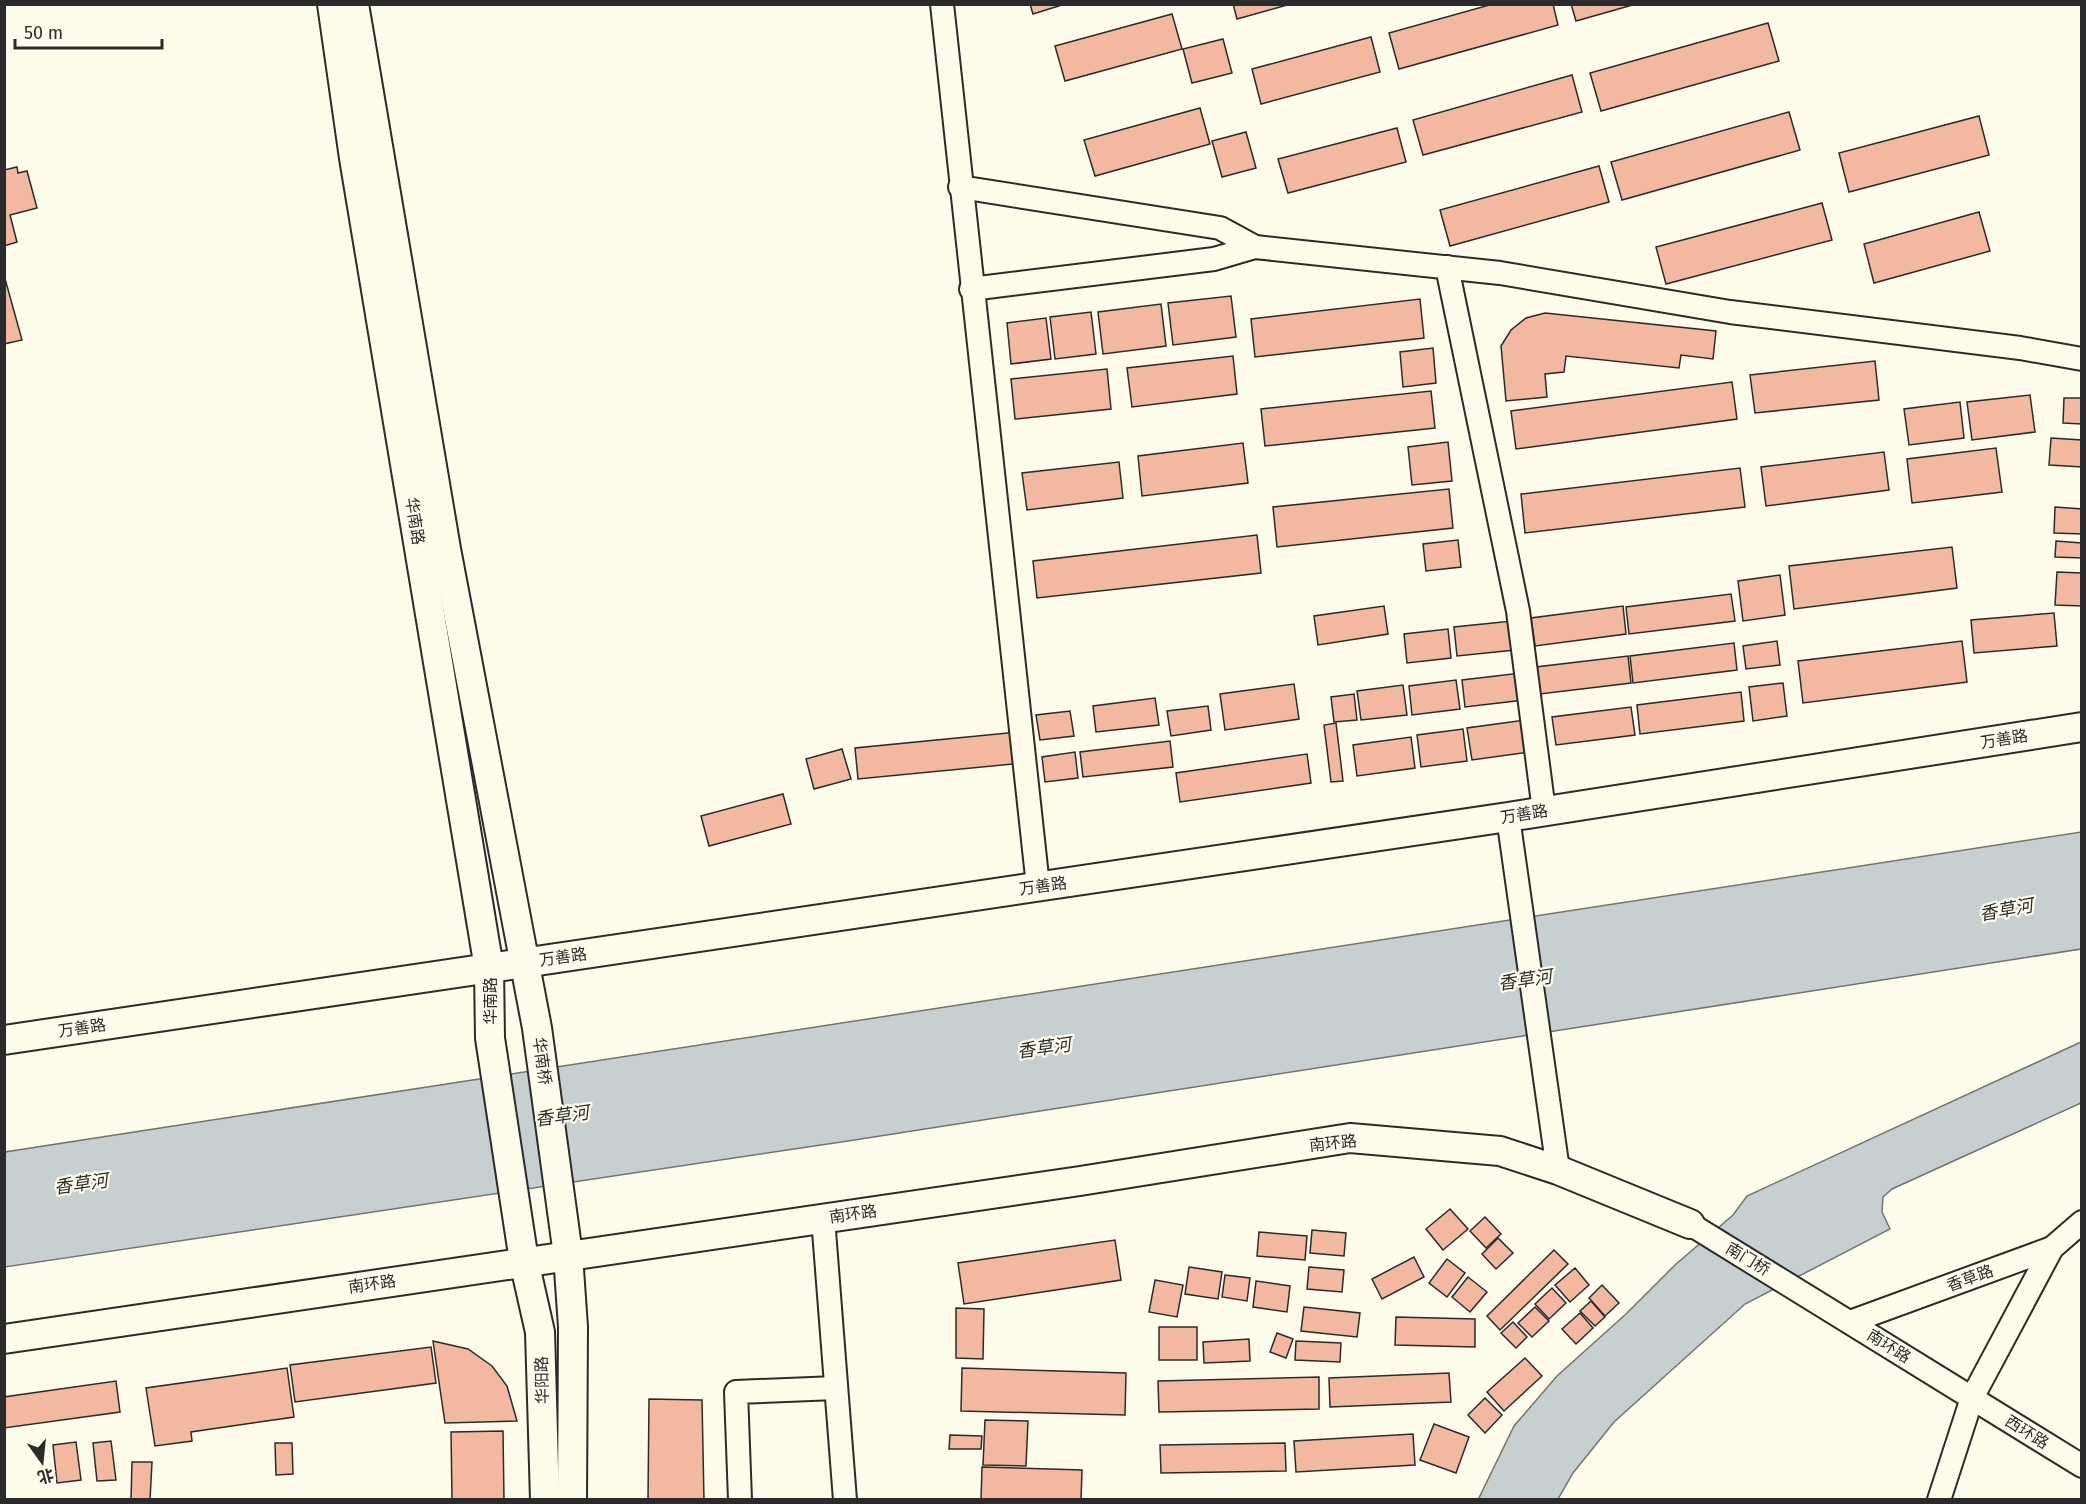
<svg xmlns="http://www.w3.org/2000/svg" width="2086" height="1504" viewBox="0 0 2086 1504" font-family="'Fira Sans','Noto Sans SC',sans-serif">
  <rect width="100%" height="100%" fill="#fdfbea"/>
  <!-- water -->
  <g fill="#c7d0d0" stroke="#74746e" stroke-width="1.5">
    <polygon points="2081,832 2081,949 848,1141 5,1267 5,1152"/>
    <polygon points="2081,1042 2081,1103 1892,1189 1883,1197 1882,1212 1890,1229 1745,1304 1614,1422 1573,1473 1558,1499 1478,1500 1514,1426 1557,1376 1626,1314 1675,1265 1733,1215 1747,1196"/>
  </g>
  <!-- building -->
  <g fill="#f2b8a0" stroke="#2b2b2b" stroke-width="1.5">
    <polygon points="1030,4 1065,4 1033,14"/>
    <polygon points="1233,4 1291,4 1237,19"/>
    <polygon points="1493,4 1553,4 1558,25 1399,69 1389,33"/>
    <polygon points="1571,4 1636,4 1576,21"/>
    <polygon points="1172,14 1182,49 1065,81 1055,46"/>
    <polygon points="1768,23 1779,61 1601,111 1590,73"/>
    <polygon points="1371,37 1380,72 1261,104 1252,69"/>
    <polygon points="1223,39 1232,73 1192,83 1183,49"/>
    <polygon points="1572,75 1582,112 1423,155 1413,120"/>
    <polygon points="1200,108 1210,144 1095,176 1084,140"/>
    <polygon points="1789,112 1800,150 1622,200 1611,162"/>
    <polygon points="1979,116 1989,155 1849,192 1839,153"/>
    <polygon points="1397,128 1406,162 1288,193 1278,159"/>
    <polygon points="1246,132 1256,168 1222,177 1212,141"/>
    <polygon points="1599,166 1609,202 1450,246 1440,210"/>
    <polygon points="17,167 18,173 27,171 37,208 10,215 17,242 4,246 4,170"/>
    <polygon points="1822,203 1832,240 1666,284 1656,247"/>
    <polygon points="1979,212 1990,251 1874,283 1864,244"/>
    <polygon points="4,275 22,340 4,344"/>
    <polygon points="1231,296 1236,337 1173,345 1168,303"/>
    <polygon points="1420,299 1424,338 1255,357 1251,319"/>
    <polygon points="1161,304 1166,346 1103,354 1098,312"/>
    <polygon points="1091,312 1096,354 1055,359 1050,317"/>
    <polygon points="1545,313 1716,331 1713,359 1681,355 1679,368 1566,356 1564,372 1545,374 1547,397 1506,401 1501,346 1511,330 1526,318"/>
    <polygon points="1046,318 1051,359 1011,364 1007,323"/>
    <polygon points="1433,348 1436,383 1403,387 1400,352"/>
    <polygon points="1233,356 1237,394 1132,407 1127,368"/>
    <polygon points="1875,361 1879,400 1755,413 1750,375"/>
    <polygon points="1107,369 1111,409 1015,419 1011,379"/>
    <polygon points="1732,382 1737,419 1516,449 1511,411"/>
    <polygon points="1431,391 1435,428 1265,446 1261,409"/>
    <polygon points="2030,395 2035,432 1972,440 1967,402"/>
    <polygon points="2064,398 2082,398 2082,424 2063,423"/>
    <polygon points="1960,402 1964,438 1909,445 1904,409"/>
    <polygon points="2051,438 2082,440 2082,467 2049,465"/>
    <polygon points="1448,442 1452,481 1412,485 1408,447"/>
    <polygon points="1243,443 1248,483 1142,496 1138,456"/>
    <polygon points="1996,448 2002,492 1912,503 1907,459"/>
    <polygon points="1884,452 1889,490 1766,506 1761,467"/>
    <polygon points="1119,462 1123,498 1027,510 1022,473"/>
    <polygon points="1740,468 1745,507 1525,533 1521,494"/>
    <polygon points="1449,489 1453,528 1277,547 1273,507"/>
    <polygon points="2055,507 2082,509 2082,534 2054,533"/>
    <polygon points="1257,535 1261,573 1037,598 1033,561"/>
    <polygon points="1458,540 1461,567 1426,571 1423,544"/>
    <polygon points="2056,541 2082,543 2082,558 2055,557"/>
    <polygon points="1952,547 1957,588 1794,609 1789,566"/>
    <polygon points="2057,572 2082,573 2082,606 2055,605"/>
    <polygon points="1780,575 1785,615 1743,621 1738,581"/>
    <polygon points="1731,594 1735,621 1629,634 1626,607"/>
    <polygon points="1384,606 1388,634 1318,645 1314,616"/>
    <polygon points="1623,606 1626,634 1535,646 1531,618"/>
    <polygon points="2054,613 2057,646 1974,653 1971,620"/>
    <polygon points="1512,621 1515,650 1457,656 1454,627"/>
    <polygon points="1448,629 1451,658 1407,663 1404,634"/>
    <polygon points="1777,641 1780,665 1746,669 1743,646"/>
    <polygon points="1962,641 1967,682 1803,703 1798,661"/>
    <polygon points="1734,643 1737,670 1633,683 1630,656"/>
    <polygon points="1628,656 1631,683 1540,694 1536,667"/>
    <polygon points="1521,673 1524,700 1465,707 1462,680"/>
    <polygon points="1456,680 1460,709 1412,715 1409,686"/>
    <polygon points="1783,683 1787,716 1753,721 1749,687"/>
    <polygon points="1294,684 1299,719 1225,730 1220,694"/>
    <polygon points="1403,685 1407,715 1361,720 1357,691"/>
    <polygon points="1741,692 1744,721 1640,734 1637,705"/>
    <polygon points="1354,694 1357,720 1334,722 1331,697"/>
    <polygon points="1155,698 1159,725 1096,732 1093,706"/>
    <polygon points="1208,706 1211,730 1171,736 1167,711"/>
    <polygon points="1631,707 1635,735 1556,745 1552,717"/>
    <polygon points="1070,711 1074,736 1040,740 1036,715"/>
    <polygon points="1525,720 1530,752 1472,760 1467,728"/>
    <polygon points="1336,723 1343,781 1331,782 1324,725"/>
    <polygon points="1463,729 1467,761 1421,767 1417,735"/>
    <polygon points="1019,732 1023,763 858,779 855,748"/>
    <polygon points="1411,737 1415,768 1357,776 1353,745"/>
    <polygon points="1170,741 1173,767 1083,777 1080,752"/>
    <polygon points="842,749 851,779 814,789 806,759"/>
    <polygon points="1075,752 1078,778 1045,782 1042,757"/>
    <polygon points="1307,754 1311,783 1180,802 1176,773"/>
    <polygon points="783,794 791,824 709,846 701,816"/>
    <polygon points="1450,1209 1468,1229 1443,1250 1426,1229"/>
    <polygon points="1485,1217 1501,1234 1486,1248 1470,1231"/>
    <polygon points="1312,1230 1346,1233 1344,1256 1310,1253"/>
    <polygon points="1259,1232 1307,1236 1305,1260 1257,1256"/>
    <polygon points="1498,1238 1513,1253 1496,1269 1482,1254"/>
    <polygon points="1115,1240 1121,1280 964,1304 958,1263"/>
    <polygon points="1554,1250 1568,1264 1500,1330 1487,1316"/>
    <polygon points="1414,1257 1424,1277 1382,1299 1372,1279"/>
    <polygon points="1447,1259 1465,1273 1447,1297 1429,1283"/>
    <polygon points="1189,1267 1222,1272 1218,1299 1185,1294"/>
    <polygon points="1309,1267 1344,1270 1342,1292 1307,1289"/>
    <polygon points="1575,1268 1589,1285 1570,1302 1555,1285"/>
    <polygon points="1225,1275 1250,1278 1247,1301 1222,1297"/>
    <polygon points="1468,1277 1487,1292 1470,1312 1452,1297"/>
    <polygon points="1155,1280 1183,1285 1177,1317 1149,1312"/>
    <polygon points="1256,1281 1290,1286 1287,1312 1253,1307"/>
    <polygon points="1602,1285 1619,1303 1605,1316 1589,1298"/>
    <polygon points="1552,1288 1566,1303 1549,1319 1535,1304"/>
    <polygon points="1591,1301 1605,1317 1595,1326 1580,1311"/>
    <polygon points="1304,1307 1360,1313 1357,1337 1301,1331"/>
    <polygon points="1535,1307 1549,1321 1532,1337 1518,1323"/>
    <polygon points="956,1308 984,1309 983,1359 956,1358"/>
    <polygon points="1580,1313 1593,1328 1576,1344 1562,1329"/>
    <polygon points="1396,1317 1475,1319 1475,1347 1395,1345"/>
    <polygon points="1513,1322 1527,1337 1516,1348 1501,1333"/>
    <rect x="1159" y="1327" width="38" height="33"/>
    <polygon points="1277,1333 1293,1339 1286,1358 1270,1352"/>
    <polygon points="1249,1339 1250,1361 1204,1363 1203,1342"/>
    <polygon points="433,1341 468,1349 492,1366 507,1386 517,1421 445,1423"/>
    <polygon points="1296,1341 1341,1343 1340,1362 1295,1360"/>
    <polygon points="431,1347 436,1383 295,1402 290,1365"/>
    <polygon points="1525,1358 1542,1376 1504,1411 1487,1392"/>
    <polygon points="287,1368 294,1417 191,1432 192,1441 155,1446 146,1388"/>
    <polygon points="962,1368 1126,1373 1125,1415 961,1411"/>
    <polygon points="1449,1373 1451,1402 1330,1407 1329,1378"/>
    <polygon points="1319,1377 1319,1409 1159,1412 1158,1381"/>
    <polygon points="116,1381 120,1412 4,1428 4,1397"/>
    <polygon points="1485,1398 1502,1415 1485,1433 1468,1415"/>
    <polygon points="649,1399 702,1400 704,1500 648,1500"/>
    <polygon points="985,1420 1028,1421 1026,1466 983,1465"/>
    <polygon points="1434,1424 1469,1437 1456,1473 1420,1460"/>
    <polygon points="503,1431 504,1500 452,1500 451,1432"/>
    <polygon points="1413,1434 1415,1465 1296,1472 1294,1441"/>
    <polygon points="950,1435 982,1436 981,1449 949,1449"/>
    <polygon points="111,1441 116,1480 97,1481 93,1443"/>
    <polygon points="76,1442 81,1480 57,1483 53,1445"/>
    <polygon points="275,1443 292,1443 293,1474 276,1475"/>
    <polygon points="1285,1443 1286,1471 1161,1473 1160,1445"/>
    <polygon points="132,1462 152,1462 150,1500 131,1500"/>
    <polygon points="982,1467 1082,1470 1081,1500 981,1500"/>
  </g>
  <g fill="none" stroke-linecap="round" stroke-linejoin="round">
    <!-- minor casing -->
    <g stroke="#2b2b2b" stroke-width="26">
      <g id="minor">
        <polyline points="942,4 1038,886"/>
        <polyline points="960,187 1220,228 1255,247"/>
        <polyline points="1447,267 1518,611 1544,811"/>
        <polyline points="971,289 1214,259 1255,247 1500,273 1730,312 2020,348 2082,359"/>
        <polyline points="1508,817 1558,1170"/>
        <polyline points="823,1218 845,1500"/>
        <polyline points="1690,1224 2082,1466"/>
        <polyline points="1850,1322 2052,1248 2082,1222"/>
        <polyline points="740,1500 736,1392 836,1388"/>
        <polyline points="1939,1500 1972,1398 2052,1248"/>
      </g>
    </g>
    <!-- major casing -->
    <g stroke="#2b2b2b" stroke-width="32">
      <g id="major">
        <polyline points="332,4 354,158 489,968 490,1038 524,1261 540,1332 545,1500"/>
        <polyline points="354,4 446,549 537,1028 568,1255 573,1327 572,1500"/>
        <polyline points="4,1040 1508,817 2082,727"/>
        <polyline points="4,1339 1080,1181 1350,1138 1500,1151 1558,1170 1690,1224"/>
      </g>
    </g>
    <!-- minor -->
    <use href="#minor" stroke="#fdfbea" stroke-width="22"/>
    <!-- major -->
    <use href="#major" stroke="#fdfbea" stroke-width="28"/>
  </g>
  <g text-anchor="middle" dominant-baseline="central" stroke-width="4.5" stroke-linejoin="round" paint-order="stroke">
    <!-- street labels -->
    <g font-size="16" fill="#2b2b2b" stroke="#fdfbea">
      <text transform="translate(415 521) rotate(81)">华南路</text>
      <text transform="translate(2004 739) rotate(-9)">万善路</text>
      <text transform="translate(1524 814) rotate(-9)">万善路</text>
      <text transform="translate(1043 886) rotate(-8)">万善路</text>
      <text transform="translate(563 957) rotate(-8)">万善路</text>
      <text transform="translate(490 1001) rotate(-90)">华南路</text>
      <text transform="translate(82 1028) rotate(-8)">万善路</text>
      <text transform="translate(542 1061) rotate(82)">华南桥</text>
      <text transform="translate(1333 1143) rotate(-6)">南环路</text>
      <text transform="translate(853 1214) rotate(-8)">南环路</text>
      <text transform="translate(1748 1259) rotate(31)">南门桥</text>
      <text transform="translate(1970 1278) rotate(-20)">香草路</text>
      <text transform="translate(372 1284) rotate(-8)">南环路</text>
      <text transform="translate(1889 1346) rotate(32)">南环路</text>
      <text transform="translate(542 1380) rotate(-91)">华阳路</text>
      <text transform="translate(2027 1432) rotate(32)">西环路</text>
    </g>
    <!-- water labels -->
    <g font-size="18" font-style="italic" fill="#2b2b2b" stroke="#fdfbea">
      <text transform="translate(2006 910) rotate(-10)">香草河</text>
      <text transform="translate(1525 980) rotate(-8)">香草河</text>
      <text transform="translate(1044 1048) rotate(-8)">香草河</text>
      <text transform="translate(562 1116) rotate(-8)">香草河</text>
      <text transform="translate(81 1184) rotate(-8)">香草河</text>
    </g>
  </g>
  <!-- border -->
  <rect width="2086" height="1504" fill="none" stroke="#2b2b2b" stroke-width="12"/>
  <!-- north arrow -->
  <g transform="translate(42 1462) rotate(165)" stroke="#fdfbea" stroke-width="4.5" paint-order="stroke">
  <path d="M0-4.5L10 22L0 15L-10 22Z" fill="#2b2b2b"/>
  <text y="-9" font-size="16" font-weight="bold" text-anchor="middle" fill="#2b2b2b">北</text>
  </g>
  <!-- scale -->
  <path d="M15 39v9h147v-9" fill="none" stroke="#2b2b2b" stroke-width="3"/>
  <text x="24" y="39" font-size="18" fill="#2b2b2b" stroke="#fdfbea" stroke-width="4.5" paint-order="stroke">50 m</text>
</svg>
